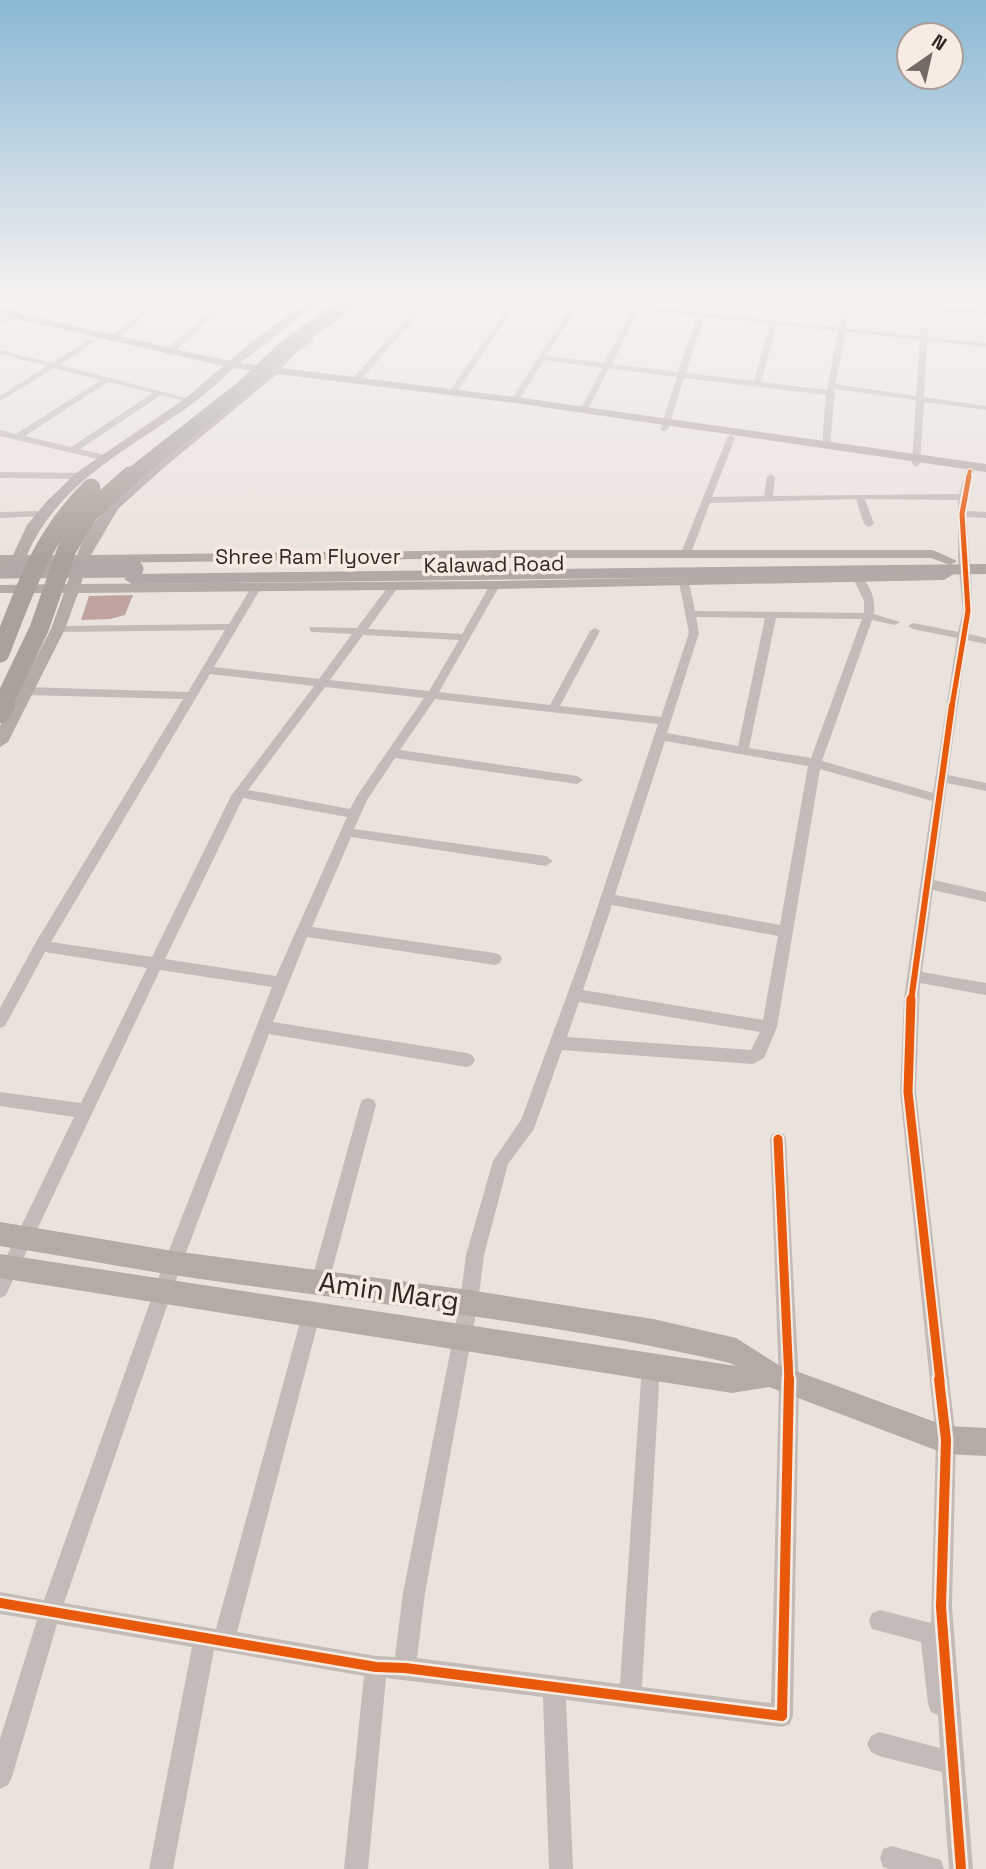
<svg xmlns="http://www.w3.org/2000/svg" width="986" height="1869" viewBox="0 0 986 1869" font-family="'Space Grotesk',sans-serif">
  <rect width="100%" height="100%" fill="#eae2dd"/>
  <!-- building -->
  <polygon fill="#bea39f" points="133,595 125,615 110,619 81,620 89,596"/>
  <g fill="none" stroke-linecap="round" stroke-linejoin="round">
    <!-- street -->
    <g fill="#c3bbb7" fill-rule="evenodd">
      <polygon points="11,299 35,299 89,308 86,310 31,303 7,322 1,322 1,318 23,302"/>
      <polygon points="158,299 165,299 115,341 109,341 109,337"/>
      <polygon points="226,299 233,299 171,354 165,354 165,350"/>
      <polygon points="283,299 306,299 318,302 315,304"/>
      <polygon points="425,299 432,299 358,383 352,383 352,379"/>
      <polygon points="514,299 520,299 455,395 449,395 448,393"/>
      <path d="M 552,299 L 582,299 L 698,312 L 703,299 L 709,299 L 705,313 L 839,327 L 844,304 L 805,299 L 835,299 L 986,311 L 986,315 L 851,304 L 846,328 L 920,336 L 920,329 L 924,327 L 928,329 L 927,337 L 986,343 L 986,347 L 927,341 L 924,397 L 986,406 L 986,410 L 924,402 L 920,464 L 916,467 L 912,464 L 916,400 L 835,389 L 830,445 L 826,448 L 822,445 L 826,395 L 684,378 L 668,429 L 664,432 L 660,429 L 677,377 L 609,368 L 588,410 L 584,412 L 580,410 L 602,368 L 544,360 L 518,402 L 512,402 L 511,400 L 573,303 ZM 580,304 L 633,309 L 604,363 L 546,356 ZM 639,310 L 697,316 L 678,372 L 612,364 ZM 704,317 L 770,324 L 754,381 L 686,373 ZM 777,325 L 838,331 L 827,390 L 761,382 ZM 846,332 L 920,340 L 916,396 L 835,384 Z"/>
      <polygon points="969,299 978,299 986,302 986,307"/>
      <path d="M 89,339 L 96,341 L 60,365 L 194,400 L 190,402 L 161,395 L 80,449 L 109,456 L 110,458 L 106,461 L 0,436 L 0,430 L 16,434 L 101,380 L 54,368 L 0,401 L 0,396 L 47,366 L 0,354 L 0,350 L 52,363 ZM 108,382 L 153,393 L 71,447 L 25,436 Z"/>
      <path d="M 731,435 L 735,438 L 712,497 L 764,496 L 767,477 L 771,474 L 775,477 L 773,496 L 959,494 L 966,471 L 970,468 L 974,471 L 968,497 L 967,511 L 986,512 L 986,518 L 967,517 C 968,556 976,596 969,634 L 986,638 L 986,644 L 967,640 L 948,775 L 986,783 L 986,791 L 947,783 L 934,880 L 986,892 L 986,902 L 933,890 L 922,972 L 986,983 L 986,995 L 920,983 L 916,1092 L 956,1440 L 952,1607 L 973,1869 L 949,1869 L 942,1772 L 879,1756 L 871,1752 L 867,1744 L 871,1736 L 879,1732 L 940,1748 L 938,1715 L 931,1712 L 928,1704 L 921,1642 L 872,1629 L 869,1621 L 872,1613 L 880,1610 L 931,1623 L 936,1440 L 900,1092 L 904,998 L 932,801 L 820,769 L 777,1027 L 764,1058 L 753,1064 L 562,1050 L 534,1129 L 508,1164 L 484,1255 L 478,1302 L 425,1593 L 417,1658 L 620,1684 L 642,1366 L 644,1359 L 651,1357 L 658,1359 L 660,1366 L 642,1687 L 771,1703 L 779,1382 L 770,1139 L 772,1134 L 778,1132 L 784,1134 L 786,1139 L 799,1382 L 793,1716 L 790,1724 L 782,1727 L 566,1700 L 573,1869 L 549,1869 L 543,1697 L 386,1678 L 368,1869 L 344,1869 L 364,1676 L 214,1650 L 173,1869 L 149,1869 L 192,1647 L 57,1624 L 12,1777 L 8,1785 L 0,1789 L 0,1739 L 37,1620 L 0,1614 L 0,1592 L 44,1600 L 164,1263 L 272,987 L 160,970 L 6,1295 L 0,1298 L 0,1270 L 74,1117 L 0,1106 L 0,1092 L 81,1103 L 147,968 L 45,952 L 5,1026 L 0,1028 L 0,1008 L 36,942 L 183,699 L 25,695 L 19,691 L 25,687 L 188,692 L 225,630 L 58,632 L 53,629 L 58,626 L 229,624 L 251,588 L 256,585 L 261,588 L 214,667 L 319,679 L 352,634 L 314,632 L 310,631 L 310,627 L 357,628 L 390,584 L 394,583 L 399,586 L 368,629 L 462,634 L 490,585 L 495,582 L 500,585 L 439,692 L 550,705 L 590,631 L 595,628 L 600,631 L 560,706 L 661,717 L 689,633 L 679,582 L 680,580 L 689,582 L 695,611 L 864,613 L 864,601 L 853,578 L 858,575 C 870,582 876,600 874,614 L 900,622 L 895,625 L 872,620 L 822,761 L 933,793 L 957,638 L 913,629 L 908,626 L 913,623 L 958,632 L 963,611 L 958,560 L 958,500 L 865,499 L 874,524 L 869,527 L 864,524 L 856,499 L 710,503 L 691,553 L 683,555 L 681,553 L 727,438 ZM 696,617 L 765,618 L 738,746 L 667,733 L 699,633 ZM 776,618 L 862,619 L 811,758 L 749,748 ZM 363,635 L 459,640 L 429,691 L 330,680 ZM 210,674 L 314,686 L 231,796 L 152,957 L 51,942 ZM 325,687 L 424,698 L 357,796 L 350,809 L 248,790 ZM 435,699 L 658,724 L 581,957 L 521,1120 L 493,1161 L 466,1255 L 460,1302 L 403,1593 L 395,1657 L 376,1656 L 237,1632 L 320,1315 L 317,1309 L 311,1306 L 305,1309 L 302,1315 L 216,1629 L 64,1603 L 182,1263 L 269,1034 L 467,1067 L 472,1065 L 475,1060 L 472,1055 L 467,1053 L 273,1022 L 307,937 L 495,965 L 500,963 L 502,959 L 500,955 L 495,953 L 312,927 L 351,837 L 546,866 L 553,861 L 546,856 L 354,829 L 367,800 L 395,758 L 577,784 L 583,780 L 577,776 L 400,750 ZM 665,741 L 808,766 L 780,925 L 615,895 ZM 243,798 L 347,817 L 276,976 L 165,959 ZM 612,905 L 778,936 L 763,1020 L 583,990 ZM 579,1002 L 760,1032 L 751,1050 L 567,1037 Z"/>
      <polygon points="0,472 80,473 84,476 80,479 0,478"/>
      <polygon points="43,511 46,512 46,516 0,518 0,512"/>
      <polygon points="368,1098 374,1100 376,1105 329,1282 326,1288 320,1291 314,1288 311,1282 360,1105 362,1100"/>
      <polygon points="892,1846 941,1860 944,1869 889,1869 883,1867 880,1858 883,1849"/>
    </g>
    <!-- secondary -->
    <g fill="#b4aba7" fill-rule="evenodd">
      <path d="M 313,299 L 324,299 L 240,363 L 272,367 L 287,350 L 309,336 L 314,339 L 313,341 L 295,354 L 282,368 L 515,397 L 986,464 L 986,472 L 515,403 L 277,374 L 161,470 L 118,509 L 91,555 L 506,550 L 933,550 L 957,561 L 950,565 L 931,558 L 506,558 L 88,563 L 81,584 L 495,581 L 941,572 L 953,566 L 960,570 L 944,580 L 495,589 L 78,593 L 65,629 L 8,742 L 0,747 L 0,726 L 51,629 L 64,593 L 0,593 L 0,585 L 67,584 L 74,563 L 23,563 L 19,571 L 14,572 L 7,568 L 9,563 L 0,563 L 0,555 L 13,555 L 27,525 L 47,501 L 76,473 L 186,398 L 223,366 L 0,315 L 0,309 L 229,361 L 262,334 ZM 234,368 L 267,373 C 213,425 103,483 77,555 L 27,555 C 59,481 130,449 192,404 C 207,393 220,380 234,368 Z"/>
      <path d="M 0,1222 L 173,1251 L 469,1290 L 653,1319 L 736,1338 L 777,1364 L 946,1426 L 986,1428 L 986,1456 L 946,1454 L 769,1387 L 732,1393 L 0,1278 L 0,1254 L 736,1366 L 730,1363 C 547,1320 359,1303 173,1275 C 115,1266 58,1255 0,1246 Z"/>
    </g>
    <!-- primary -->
    <polygon fill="#b2a9a6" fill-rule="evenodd" points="986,564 986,574 132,584 124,579 132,574"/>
    <!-- primary-bridge -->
    <polyline stroke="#b2a9a6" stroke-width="17" points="0,570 135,569"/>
    <!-- highway-bridge-far2 -->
    <polyline stroke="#a9a19c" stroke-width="15" points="128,478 244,387 285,348 353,299"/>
    <!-- highway-bridge-far1 -->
    <g stroke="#a9a19c" stroke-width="19">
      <path d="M 0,653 C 25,589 41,538 91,488"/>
      <polyline points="2,706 39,629 67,549 89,513 130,476"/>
    </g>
    <!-- highway-bridge -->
    <polyline stroke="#a9a19c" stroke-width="24" points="0,711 3,705"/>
    <!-- cycleway-far4 casing -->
    <g stroke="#f8ebe3" stroke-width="6">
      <polyline id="cycleway-far4" points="968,478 970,471"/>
    </g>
    <!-- cycleway-far3 casing -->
    <g stroke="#f8ebe3" stroke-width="9">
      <polyline id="cycleway-far3" points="952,706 968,611 962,514 969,476"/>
    </g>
    <!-- cycleway-far2 casing -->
    <g stroke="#f8ebe3" stroke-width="10">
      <polyline id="cycleway-far2" points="911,1001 952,705"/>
    </g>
    <!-- cycleway-far1 casing -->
    <g stroke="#f8ebe3" stroke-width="13">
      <g id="cycleway-far1">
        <polyline points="911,999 908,1092 940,1381"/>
        <polyline points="778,1139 789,1381"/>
      </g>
    </g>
    <!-- cycleway casing -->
    <g stroke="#f8ebe3" stroke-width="15">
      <g id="cycleway">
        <polyline points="939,1379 946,1440 941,1607 961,1869"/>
        <polyline points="0,1603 376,1667 405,1668 782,1716 789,1379"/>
      </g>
    </g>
    <!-- cycleway-far4 -->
    <use href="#cycleway-far4" stroke="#e8590c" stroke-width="3.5"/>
    <!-- cycleway-far3 -->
    <use href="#cycleway-far3" stroke="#e8590c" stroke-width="5"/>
    <!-- cycleway-far2 -->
    <use href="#cycleway-far2" stroke="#e8590c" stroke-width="6"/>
    <!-- cycleway-far1 -->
    <use href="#cycleway-far1" stroke="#e8590c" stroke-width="9"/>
    <!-- cycleway -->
    <use href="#cycleway" stroke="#e8590c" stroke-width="10"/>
  </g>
  <!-- sky -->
  <linearGradient id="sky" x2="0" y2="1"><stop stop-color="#89b8d4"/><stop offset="0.53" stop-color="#f6f2f0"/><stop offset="1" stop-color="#f6f2f0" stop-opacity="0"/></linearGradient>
  <rect width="986" height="561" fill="url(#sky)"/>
  <g text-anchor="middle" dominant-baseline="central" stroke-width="7" stroke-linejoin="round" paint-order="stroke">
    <!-- far-street labels -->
    <g font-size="21" fill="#332825" stroke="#f8ebe3">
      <text x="308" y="556">Shree Ram Flyover</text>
      <text transform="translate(494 564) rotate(-1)">Kalawad Road</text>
    </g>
    <!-- near-street labels -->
    <g font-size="28" fill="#332825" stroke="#f8ebe3">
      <text transform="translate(389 1291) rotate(8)">Amin Marg</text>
    </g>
  </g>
  <!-- north arrow -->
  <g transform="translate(930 56) rotate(34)"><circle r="33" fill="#f8ebe3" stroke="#a99d97" stroke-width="2"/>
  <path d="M0-5L12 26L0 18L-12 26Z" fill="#736965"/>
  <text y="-10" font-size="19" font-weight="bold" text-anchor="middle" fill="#332825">N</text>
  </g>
</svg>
